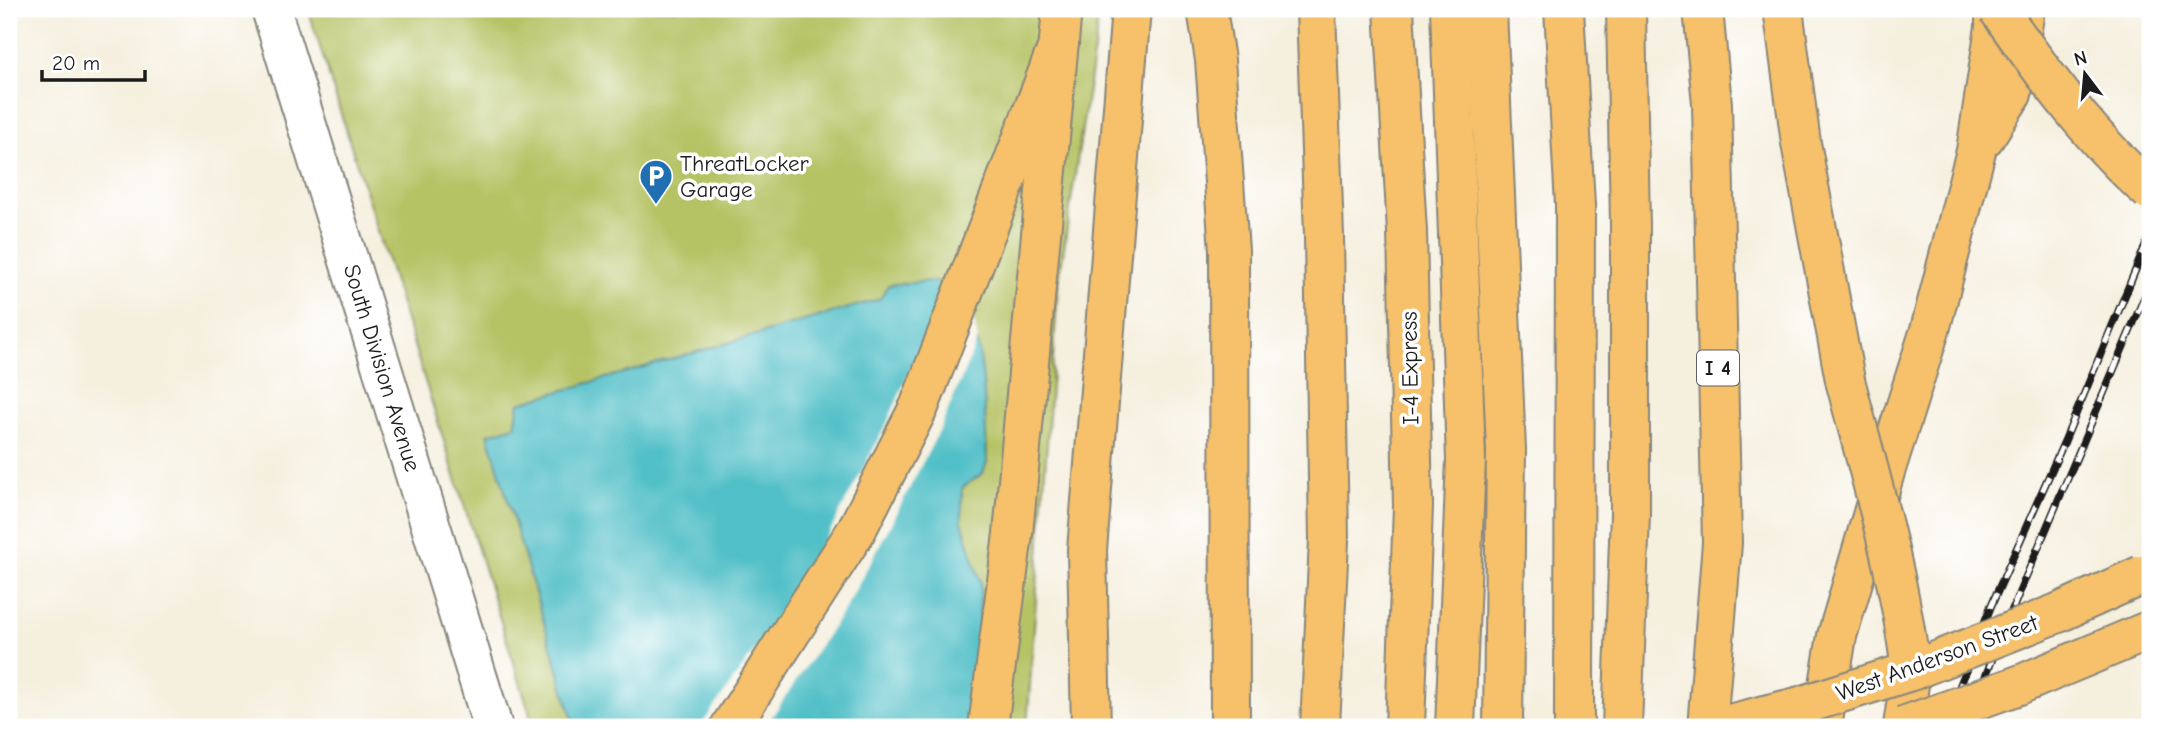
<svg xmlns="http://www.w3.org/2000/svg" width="2159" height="736" font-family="'Comic Neue',sans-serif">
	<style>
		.green { fill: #b6c365; stroke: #697040; stroke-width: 2 }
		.water { fill: #51bfc7; stroke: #366e72; stroke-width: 2 }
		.pier { fill: #f5efde }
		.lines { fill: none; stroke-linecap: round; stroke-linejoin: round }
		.minor-casing { stroke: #88867d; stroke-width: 42 }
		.major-casing { stroke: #88867d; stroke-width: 42 }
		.highway-casing { stroke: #88867d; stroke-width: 42 }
		.minor { stroke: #fff; stroke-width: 38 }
		.major { stroke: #f6c16b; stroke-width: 38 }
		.highway { stroke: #f6c16b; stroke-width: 38 }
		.rail-casing { stroke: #1c1c1c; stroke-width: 8 }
		.rail { stroke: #fff; stroke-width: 5; stroke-dasharray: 16; stroke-linecap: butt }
		.major-bridge-casing { stroke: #88867d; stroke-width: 42; stroke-linecap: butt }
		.highway-bridge-casing { stroke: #88867d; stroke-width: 42; stroke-linecap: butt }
		.major-bridge { stroke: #f6c16b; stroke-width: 38 }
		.highway-bridge { stroke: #f6c16b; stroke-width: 38 }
		.labels { text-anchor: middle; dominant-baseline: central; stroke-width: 7; stroke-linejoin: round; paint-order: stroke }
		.shield { fill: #fff; stroke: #606060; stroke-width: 2 }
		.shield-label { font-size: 21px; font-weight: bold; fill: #1c1c1c }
		.poi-label { font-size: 23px; fill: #1c1c1c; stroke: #fff; text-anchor: start }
		.street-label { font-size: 23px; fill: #1c1c1c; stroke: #fff }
	</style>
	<rect width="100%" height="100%" fill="#fff"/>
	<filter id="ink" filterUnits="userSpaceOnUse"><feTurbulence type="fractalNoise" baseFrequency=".0143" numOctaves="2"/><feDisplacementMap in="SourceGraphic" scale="14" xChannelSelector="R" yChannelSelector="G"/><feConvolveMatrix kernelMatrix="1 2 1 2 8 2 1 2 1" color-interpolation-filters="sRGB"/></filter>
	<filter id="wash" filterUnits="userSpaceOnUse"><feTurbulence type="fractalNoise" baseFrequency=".00686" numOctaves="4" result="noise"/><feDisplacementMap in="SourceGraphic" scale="28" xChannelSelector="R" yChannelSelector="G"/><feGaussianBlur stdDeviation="1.57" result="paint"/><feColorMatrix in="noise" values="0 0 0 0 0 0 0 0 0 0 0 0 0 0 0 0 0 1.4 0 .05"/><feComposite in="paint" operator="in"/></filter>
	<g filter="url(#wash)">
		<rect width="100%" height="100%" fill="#f5efde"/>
		<polygon class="green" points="308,9 1098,9 1096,37 1058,287 1027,727 534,727"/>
		<path class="water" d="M931 281 957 288C986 338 985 405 987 462L983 473 962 488V521L981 584 975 727H575L488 434 515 426 519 403 880 299 888 285Z"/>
		<polygon class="pier" points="945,281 959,284 969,302 978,339 941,427 892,522 846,607 765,727 700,727 770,629 819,552 887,423 931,321"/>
	</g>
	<g filter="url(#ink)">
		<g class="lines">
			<defs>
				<polyline id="minor" points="271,9 493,727"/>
				<g id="major">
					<polyline points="2019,685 2150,630"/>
					<polyline points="1717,727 1797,707"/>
				</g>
				<g id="highway">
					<polyline points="1207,9 1215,60 1229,250 1230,727"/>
					<polyline points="1316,9 1324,236 1329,540 1320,727"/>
					<polyline points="1394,9 1407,231 1413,506 1405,727"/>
					<polyline points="1450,9 1466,460 1455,727"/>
					<polyline points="1487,9 1506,450 1503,727"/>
					<polyline points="1564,9 1575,205 1574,727"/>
					<polyline points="1703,9 1712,104 1722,543 1707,727"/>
					<polyline points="1783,9 1801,143 1845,380"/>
					<polyline points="1985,137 2012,94 2025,9"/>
					<polyline points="1903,726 1911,671"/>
					<polyline points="730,727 856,531 919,407 1059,43"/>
					<polyline points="988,727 1013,534 1062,9"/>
					<polyline points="1091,727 1087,550 1131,9"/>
					<polyline points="1622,727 1630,514 1630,226 1626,9"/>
					<polyline points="1822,727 1837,636 1885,472 1930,330 1976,151 1995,27 1995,9"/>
				</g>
			</defs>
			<use href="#minor" class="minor-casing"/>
			<use href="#major" class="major-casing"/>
			<use href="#highway" class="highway-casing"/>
			<use href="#minor" class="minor"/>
			<use href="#major" class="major"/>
			<use href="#highway" class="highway"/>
			<defs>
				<g id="rail">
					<polyline points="1944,727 1991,606 2065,440 2150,235"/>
					<polyline points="1965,727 2019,593 2150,284"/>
				</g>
			</defs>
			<use href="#rail" class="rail-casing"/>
			<use href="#rail" class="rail"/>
			<defs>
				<g id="major-bridge">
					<polyline points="1797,707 1911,671 2058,613 2142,575"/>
					<polyline points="1903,726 2019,685"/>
				</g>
				<g id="highway-bridge">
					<path d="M1998 9C2041 71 2093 141 2150 191"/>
					<path d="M1845 380C1870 476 1899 572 1911 671"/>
				</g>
			</defs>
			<use href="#major-bridge" class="major-bridge-casing"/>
			<use href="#highway-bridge" class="highway-bridge-casing"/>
			<use href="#major-bridge" class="major-bridge"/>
			<use href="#highway-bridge" class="highway-bridge"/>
		</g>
	</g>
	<defs>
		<symbol id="parking-pin" viewBox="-11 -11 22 30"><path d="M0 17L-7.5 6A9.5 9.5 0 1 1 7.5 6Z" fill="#1f6fb2" stroke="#fff"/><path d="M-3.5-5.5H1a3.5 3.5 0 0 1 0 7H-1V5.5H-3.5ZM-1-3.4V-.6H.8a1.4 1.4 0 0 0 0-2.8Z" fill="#fff"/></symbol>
	</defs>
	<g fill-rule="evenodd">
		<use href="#parking-pin" x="637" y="157" width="38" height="52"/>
	</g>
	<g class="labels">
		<rect class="shield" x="1697" y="350.5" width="42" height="35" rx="5"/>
		<g class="shield-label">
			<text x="1718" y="368">I 4</text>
		</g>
		<g class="poi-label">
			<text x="680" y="163">ThreatLocker<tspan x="680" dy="26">Garage</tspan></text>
		</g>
		<g class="street-label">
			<text transform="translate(382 368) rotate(73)">South Division Avenue</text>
			<text transform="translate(1410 368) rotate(-91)">I-4 Express</text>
			<text transform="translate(1937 658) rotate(-20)">West Anderson Street</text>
		</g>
	</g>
	<rect width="2159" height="736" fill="none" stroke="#fff" stroke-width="35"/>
	<g transform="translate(2085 74) rotate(344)" stroke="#ffffff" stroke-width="5" paint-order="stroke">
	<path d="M0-5L12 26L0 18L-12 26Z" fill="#1c1c1c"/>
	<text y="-10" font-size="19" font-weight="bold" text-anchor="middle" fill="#1c1c1c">N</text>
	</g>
	<path d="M42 70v10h103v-10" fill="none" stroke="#1c1c1c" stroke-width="3.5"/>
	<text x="52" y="70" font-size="21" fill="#1c1c1c" stroke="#ffffff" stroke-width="5" paint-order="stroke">20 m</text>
</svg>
